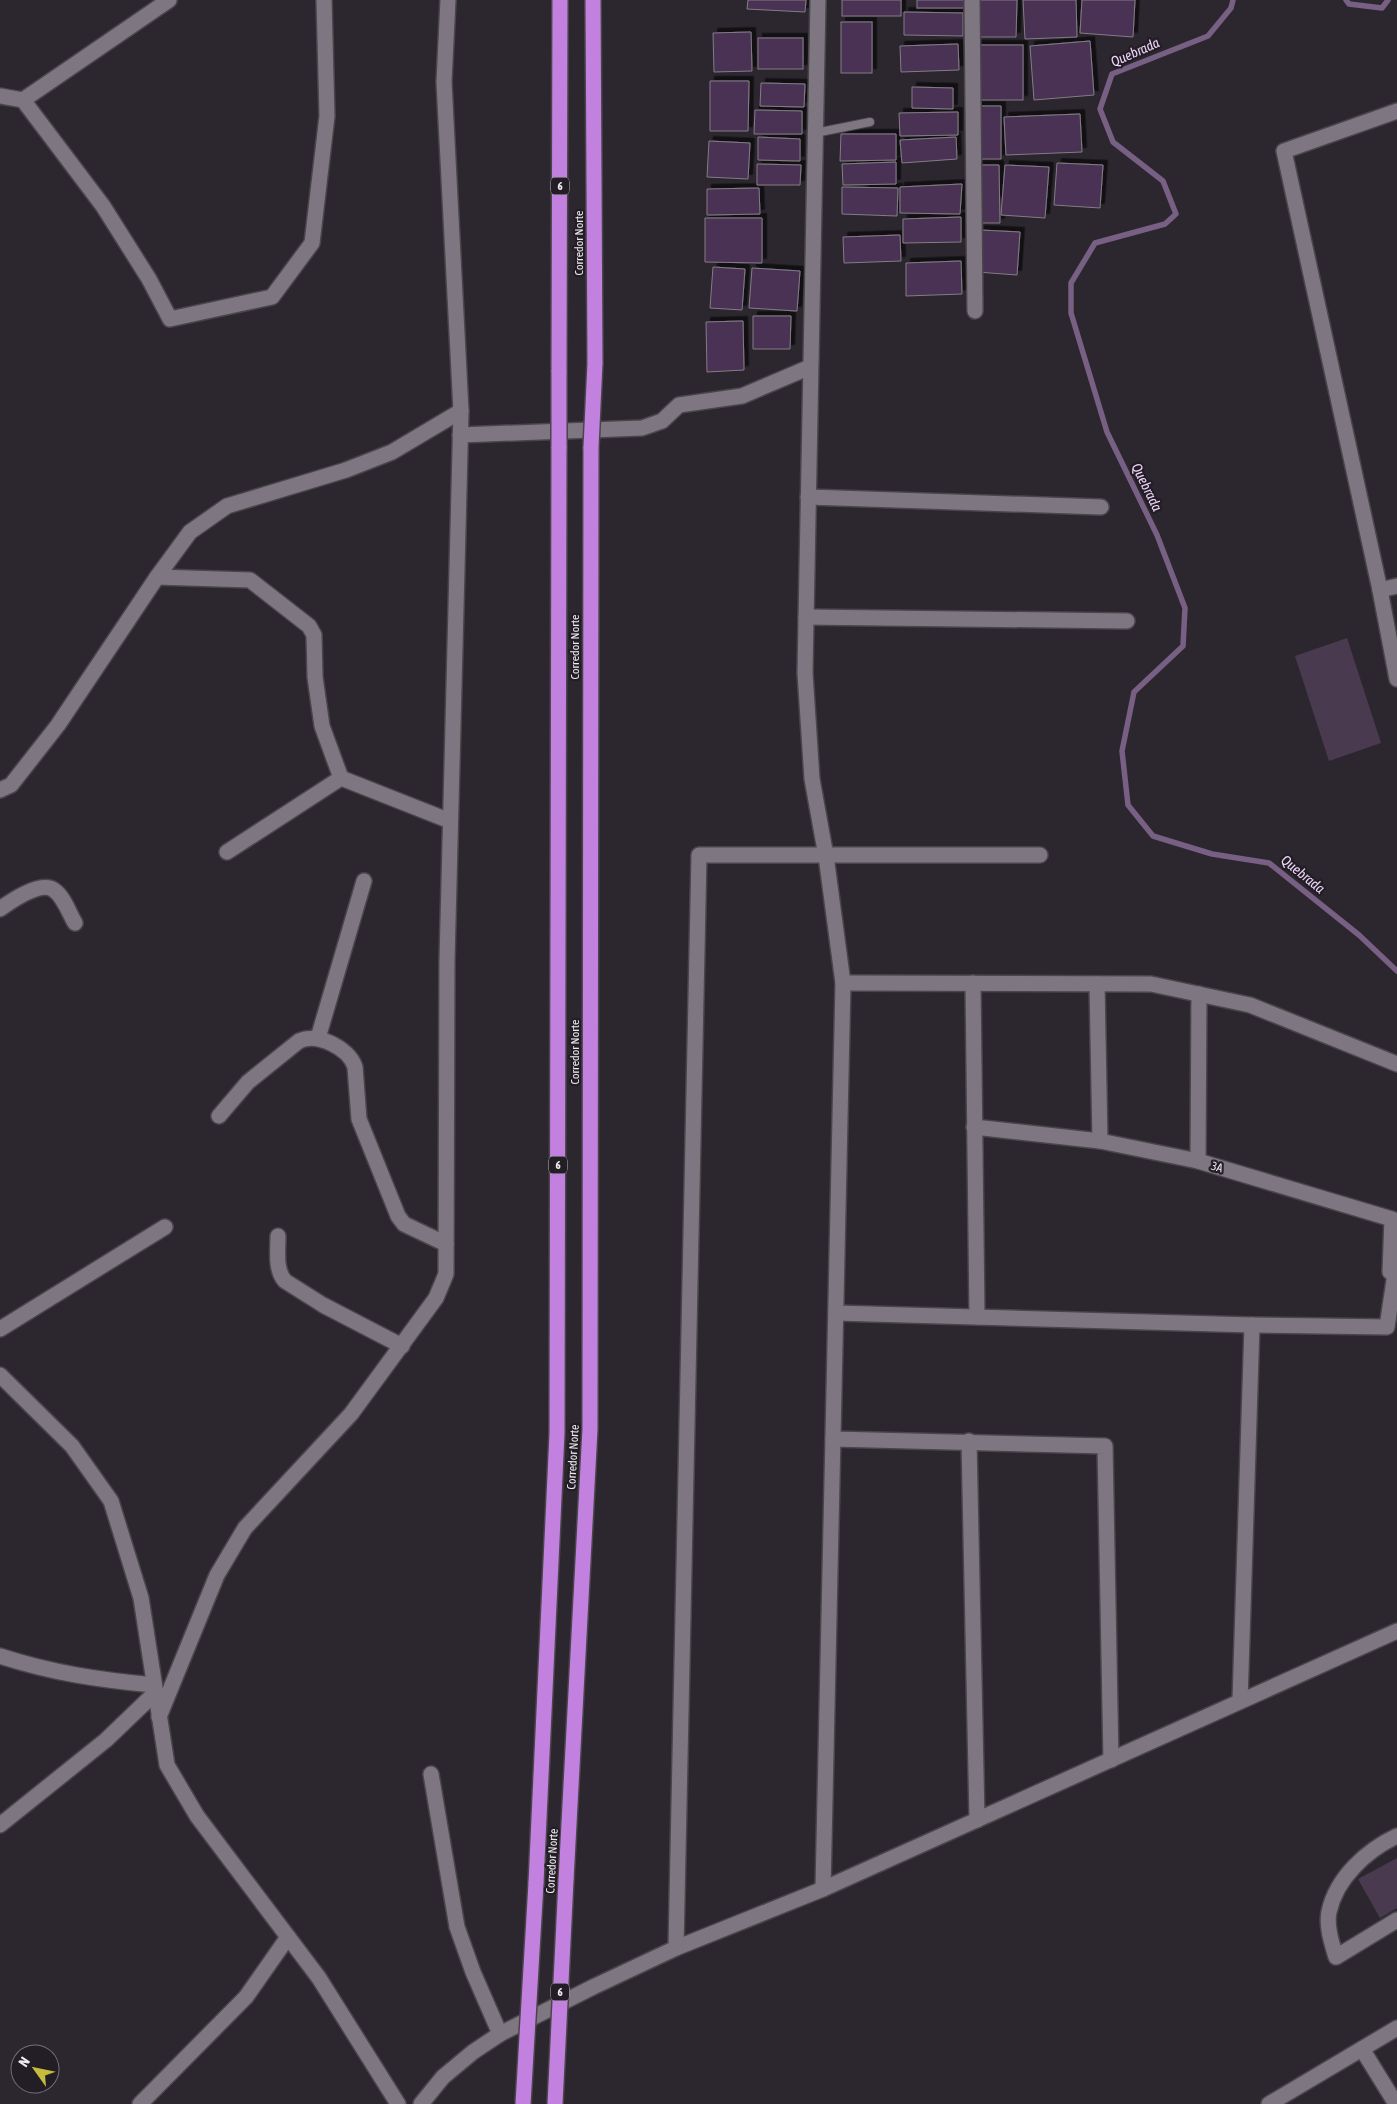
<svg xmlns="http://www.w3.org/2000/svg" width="1397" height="2104" font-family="'Asap Condensed',sans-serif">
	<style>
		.green { fill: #493a4f }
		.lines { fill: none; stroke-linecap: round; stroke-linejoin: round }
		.stream { stroke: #785f84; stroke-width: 5.5 }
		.building { fill: #483153; stroke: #837d86; filter: url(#shadow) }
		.lane-casing { stroke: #49454b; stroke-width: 10 }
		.street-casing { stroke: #49454b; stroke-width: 18 }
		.highway-casing { stroke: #49454b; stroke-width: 18 }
		.lane { stroke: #7e7781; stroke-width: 8 }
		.street { stroke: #7e7781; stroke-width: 15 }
		.highway { stroke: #c280df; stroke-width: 15 }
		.highway-bridge-casing { stroke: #49454b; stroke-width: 18; stroke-linecap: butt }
		.highway-bridge { stroke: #c280df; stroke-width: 15 }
		.labels { text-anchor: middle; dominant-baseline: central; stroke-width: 4.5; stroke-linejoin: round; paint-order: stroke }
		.shield { fill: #231d25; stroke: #b1adb3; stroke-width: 1 }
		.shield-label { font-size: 11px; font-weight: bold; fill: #eeebf0 }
		.street-label { font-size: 12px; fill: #eeebf0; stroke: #231d25 }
		.water-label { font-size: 14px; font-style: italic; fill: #eed5fa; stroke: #231d25 }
	</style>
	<defs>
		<filter id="shadow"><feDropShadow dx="4.5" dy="-4.5" stdDeviation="0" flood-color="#0009"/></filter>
	</defs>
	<rect width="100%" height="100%" fill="#2c272f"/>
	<g class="green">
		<polygon points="1347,638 1381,743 1329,761 1295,656"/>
		<polygon points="1397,1858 1397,1908 1380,1918 1358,1879"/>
	</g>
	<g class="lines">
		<g class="stream">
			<polyline points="1233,0 1231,8 1208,36 1112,74 1100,109 1113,142 1163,181 1176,214 1165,224 1095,243 1071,283 1071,313 1107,432 1157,535 1185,608 1183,646 1134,692 1122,751 1128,805 1153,836 1212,854 1269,863 1359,935 1397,971"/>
			<polyline points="1346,0 1349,4 1382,8 1388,0"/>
		</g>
	</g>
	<g class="building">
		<polygon points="748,0 806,0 805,12 747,9"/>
		<rect x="842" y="0" width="59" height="16"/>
		<rect x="917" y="0" width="53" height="8"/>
		<polygon points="974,0 1017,0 1016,37 973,37"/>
		<polygon points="1023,0 1076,0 1077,37 1025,39"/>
		<polygon points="1082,0 1135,0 1133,37 1080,33"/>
		<polygon points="904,12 963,13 963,36 904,35"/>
		<rect x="841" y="22" width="31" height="51"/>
		<polygon points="751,32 752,71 714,72 713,33"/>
		<rect x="758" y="38" width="45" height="31"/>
		<polygon points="1090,41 1094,95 1034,100 1030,46"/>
		<polygon points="958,44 959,70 901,72 900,46"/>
		<rect x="975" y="45" width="48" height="55"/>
		<polygon points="710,81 749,81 748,131 710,131"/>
		<polygon points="761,83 805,84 804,107 760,106"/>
		<polygon points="912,87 953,88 953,109 912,108"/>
		<polygon points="975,106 1001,106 1001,159 976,159"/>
		<polygon points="755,110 802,111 802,134 754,134"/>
		<polygon points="958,112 958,135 900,136 899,113"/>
		<polygon points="1080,114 1082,152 1006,155 1004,117"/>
		<polygon points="841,134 896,134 896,160 840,161"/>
		<polygon points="758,137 800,139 800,161 758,160"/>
		<polygon points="956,137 957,159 902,163 900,140"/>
		<polygon points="709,141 750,143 748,179 707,177"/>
		<polygon points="896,162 896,184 843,185 842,164"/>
		<polygon points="1057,163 1103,165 1100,208 1054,205"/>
		<polygon points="757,164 801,165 800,185 757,185"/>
		<polygon points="977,165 999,165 1000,223 978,223"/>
		<polygon points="1005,165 1049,167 1045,218 1001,215"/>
		<polygon points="962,184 960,214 900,213 900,187"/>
		<polygon points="842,187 898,188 897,216 842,214"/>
		<polygon points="759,188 760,214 707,215 707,189"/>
		<polygon points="961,217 961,242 903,243 903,219"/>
		<polygon points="705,218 762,218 762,263 705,262"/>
		<polygon points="980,230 1020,232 1017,275 977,272"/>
		<polygon points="900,235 901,261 844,263 843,237"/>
		<polygon points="961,261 962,294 906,296 906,263"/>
		<polygon points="713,267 745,269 742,310 710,308"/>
		<polygon points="752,268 800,271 797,311 749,308"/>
		<polygon points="753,316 791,316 790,349 753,349"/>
		<polygon points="743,321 744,370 707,372 706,322"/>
	</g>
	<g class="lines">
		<defs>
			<polyline id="lane" points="815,133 870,122"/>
			<g id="street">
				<polyline points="818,0 805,673 812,779 826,856 843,983 823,1889"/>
				<polyline points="972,0 975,311"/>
				<polyline points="0,96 23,100 103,206 149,279 170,319 272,297 312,243 327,116 324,0"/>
				<polyline points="23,100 169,0"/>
				<polyline points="1397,111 1284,151 1380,590 1397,679"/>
				<polyline points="460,435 642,428 662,421 679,405 742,396 810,367"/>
				<polyline points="808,497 1101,507"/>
				<polyline points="157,577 250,580 309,626 314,635 315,677 322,726 341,778"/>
				<polyline points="1380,590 1397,586"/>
				<polyline points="806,617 1127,621"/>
				<polyline points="0,790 11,785 58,725 157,577 190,532 227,506 346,470 392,452 461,411"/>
				<polyline points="227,852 341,778 450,821"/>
				<path d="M0 909C11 901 41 880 54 890 64 897 69 913 75 923"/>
				<polyline points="843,983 1151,984 1250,1005 1397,1064"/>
				<polyline points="973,983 977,1317"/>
				<polyline points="1097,984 1100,1141"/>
				<polyline points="318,1038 364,881"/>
				<path d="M219 1116 248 1082 299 1041C317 1032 349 1048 355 1067L359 1119 398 1216 404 1224 446 1244"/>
				<polyline points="974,1127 1100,1141 1198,1161 1392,1219 1390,1272"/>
				<polyline points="1198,1161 1199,994"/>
				<path d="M278 1236C278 1251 275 1270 285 1281L323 1305 402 1346"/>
				<polyline points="836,1313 1252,1325 1387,1327 1397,1260"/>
				<polyline points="0,1329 165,1227"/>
				<polyline points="0,1375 72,1446 111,1501 141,1598 167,1765 197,1816 319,1978 398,2104"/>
				<polyline points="833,1439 1105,1446 1111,1760"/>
				<polyline points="969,1441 977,1820"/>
				<path d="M0 1656C52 1673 100 1680 154 1685"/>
				<polyline points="1240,1701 1252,1325"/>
				<polyline points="159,1717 217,1575 245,1528 351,1414 436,1298 446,1274 447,961 461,411 444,82 448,0"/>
				<polyline points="431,1774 457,1927 473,1972 500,2034"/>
				<polyline points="0,1825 106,1740 155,1693"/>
				<path d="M1397 1836C1367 1850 1336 1878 1329 1912 1326 1926 1332 1944 1336 1957L1397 1920"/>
				<polyline points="676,1948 699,855 1040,855"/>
				<polyline points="1362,2049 1396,2104"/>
				<polyline points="140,2104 246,1997 288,1937"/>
				<polyline points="421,2104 443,2077 473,2052 500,2034 593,1987 676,1948 823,1889 1397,1631"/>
				<polyline points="1269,2104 1397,2028"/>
			</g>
			<g id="highway">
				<polyline points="593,0 595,363"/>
				<polyline points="559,372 560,0"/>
				<polyline points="566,1880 590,1429 591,447"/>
				<polyline points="536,1883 557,1433 559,447"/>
			</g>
		</defs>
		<use href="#lane" class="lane-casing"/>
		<use href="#street" class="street-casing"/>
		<use href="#highway" class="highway-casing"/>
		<use href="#lane" class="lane"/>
		<use href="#street" class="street"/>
		<use href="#highway" class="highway"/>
		<defs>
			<g id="highway-bridge">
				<polyline points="559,447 559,372"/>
				<polyline points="591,447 595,363"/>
				<polyline points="523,2104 536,1883"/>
				<polyline points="555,2104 566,1880"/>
			</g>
		</defs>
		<use href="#highway-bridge" class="highway-bridge-casing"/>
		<use href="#highway-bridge" class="highway-bridge"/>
	</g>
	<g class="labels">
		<g class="shield">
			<rect x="551" y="177.5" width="18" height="17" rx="4"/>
			<rect x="549" y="1156.5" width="18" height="17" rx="4"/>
			<rect x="551" y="1983.5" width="18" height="17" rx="4"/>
		</g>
		<g class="shield-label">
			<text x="560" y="186">6</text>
			<text x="558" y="1165">6</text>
			<text x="560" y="1992">6</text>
		</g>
		<g class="street-label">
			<text transform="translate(579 243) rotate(-90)">Corredor Norte</text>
			<text transform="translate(575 647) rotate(-90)">Corredor Norte</text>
			<text transform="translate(575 1052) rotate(-90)">Corredor Norte</text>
			<text transform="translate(1217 1167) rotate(17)">3A</text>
			<text transform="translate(573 1457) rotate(-87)">Corredor Norte</text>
			<text transform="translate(552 1861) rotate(-87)">Corredor Norte</text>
		</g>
		<g class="water-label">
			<text transform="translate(1135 52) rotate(-24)">Quebrada</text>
			<text transform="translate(1147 487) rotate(64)">Quebrada</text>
			<text transform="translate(1303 874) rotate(39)">Quebrada</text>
		</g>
	</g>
	<g transform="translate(35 2069) rotate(303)"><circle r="24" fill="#231d25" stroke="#746f76"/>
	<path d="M0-4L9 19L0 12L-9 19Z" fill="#c5bc3d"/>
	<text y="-8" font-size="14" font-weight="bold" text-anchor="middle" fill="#eeebf0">N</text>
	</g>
</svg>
